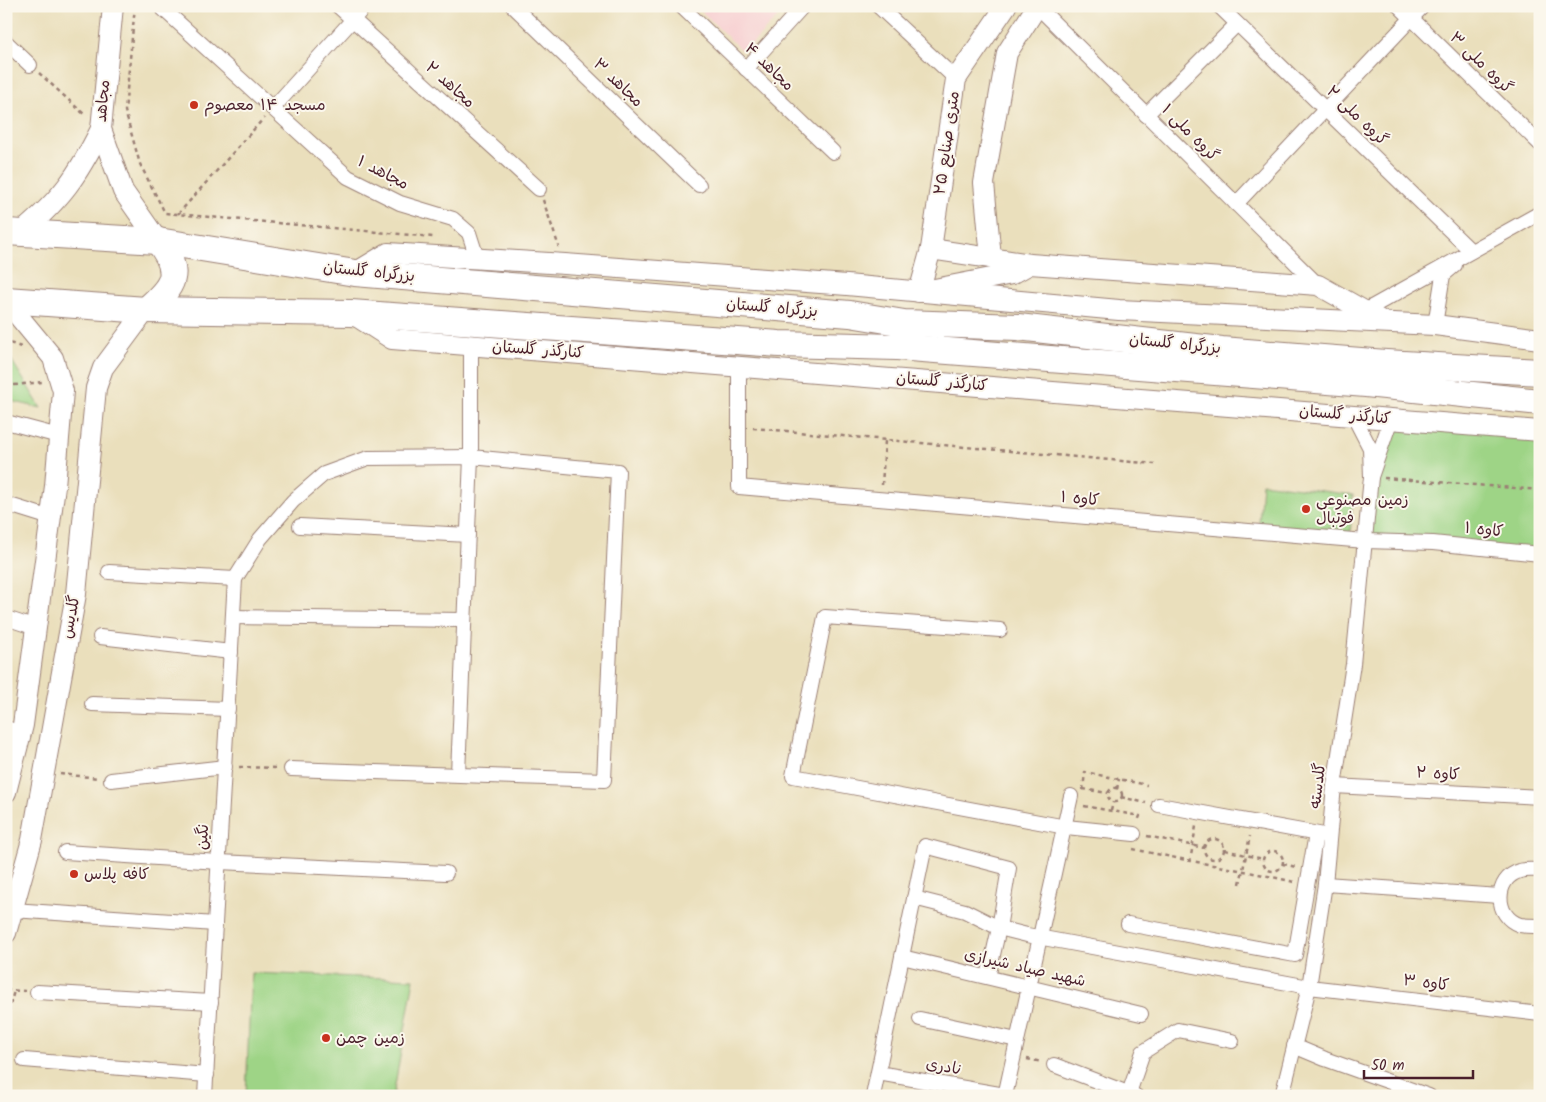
<svg xmlns="http://www.w3.org/2000/svg" width="1546" height="1102" font-family="Kalam,'Playpen Sans Arabic',sans-serif">
	<style>
		.built { fill: #f7cfd1 }
		.green { fill: #9ed486; stroke: #747a58 }
		.lines { fill: none; stroke-linecap: round; stroke-linejoin: round }
		.street-casing { stroke: #9a7f74; stroke-width: 16 }
		.secondary-casing { stroke: #9a7f74; stroke-width: 22 }
		.highway-casing { stroke: #9a7f74; stroke-width: 28 }
		.path { stroke: #9a7f74; stroke-width: 2.5; stroke-dasharray: 4 4; stroke-linecap: butt }
		.street { stroke: #fff; stroke-width: 14 }
		.secondary { stroke: #fff; stroke-width: 20 }
		.highway { stroke: #fff; stroke-width: 26 }
		.poi-dot { fill: #c8321e; stroke: #fbf7ec; stroke-width: 2 }
		.labels { text-anchor: middle; dominant-baseline: central; stroke-width: 4; stroke-linejoin: round; paint-order: stroke }
		.street-label { font-size: 16px; fill: #4a1f2b; stroke: #fbf7ec }
		.poi-label { font-size: 16px; fill: #4a1f2b; stroke: #fbf7ec; text-anchor: start }
	</style>
	<rect width="100%" height="100%" fill="#fbf7ec"/>
	<filter id="ink" filterUnits="userSpaceOnUse"><feTurbulence type="fractalNoise" baseFrequency=".02" numOctaves="2"/><feDisplacementMap in="SourceGraphic" scale="10" xChannelSelector="R" yChannelSelector="G"/><feConvolveMatrix kernelMatrix="1 2 1 2 8 2 1 2 1" color-interpolation-filters="sRGB"/></filter>
	<filter id="wash" filterUnits="userSpaceOnUse"><feTurbulence type="fractalNoise" baseFrequency=".0096" numOctaves="4" result="noise"/><feDisplacementMap in="SourceGraphic" scale="20" xChannelSelector="R" yChannelSelector="G"/><feGaussianBlur stdDeviation="1.12" result="paint"/><feColorMatrix in="noise" values="0 0 0 0 0 0 0 0 0 0 0 0 0 0 0 0 0 1.4 0 .05"/><feComposite in="paint" operator="in"/></filter>
	<g filter="url(#wash)">
		<rect width="100%" height="100%" fill="#eadfbc"/>
		<polygon class="built" points="696,6 788,6 747,49 742,51"/>
		<g class="green">
			<polygon points="6,351 41,408 6,400"/>
			<polygon points="1391,419 1540,430 1540,553 1365,541 1379,448"/>
			<polygon points="1262,483 1353,495 1350,536 1259,524"/>
			<polygon points="251,973 414,979 393,1096 246,1096"/>
		</g>
	</g>
	<g filter="url(#ink)">
		<g class="lines">
			<defs>
				<g id="street">
					<polyline points="160,6 348,177 400,203 453,219 469,233 477,258"/>
					<polyline points="338,6 539,189"/>
					<polyline points="513,6 699,185"/>
					<polyline points="681,6 833,152"/>
					<polyline points="878,6 956,79"/>
					<polyline points="1037,6 1318,285"/>
					<polyline points="1219,6 1471,251"/>
					<polyline points="1399,6 1540,144"/>
					<polyline points="6,42 30,65"/>
					<polyline points="746,69 803,6"/>
					<polyline points="273,108 365,6"/>
					<polyline points="1146,115 1237,24"/>
					<polyline points="1236,204 1423,6"/>
					<polyline points="1359,314 1540,213"/>
					<polyline points="1435,325 1443,275 1455,265"/>
					<polyline points="739,365 739,487 1365,541 1433,543 1540,554"/>
					<polyline points="1353,415 1370,448 1371,477 1391,419"/>
					<polyline points="6,422 59,436"/>
					<polyline points="6,504 51,518"/>
					<polyline points="300,526 468,535"/>
					<polyline points="109,572 235,579"/>
					<polyline points="233,617 463,620"/>
					<polyline points="6,618 36,628"/>
					<polyline points="1000,630 825,617 793,776 1066,827 1134,834"/>
					<polyline points="100,637 231,652"/>
					<polyline points="92,704 228,709"/>
					<polyline points="6,728 21,733"/>
					<polyline points="458,774 471,457 471,345"/>
					<polyline points="111,780 225,767"/>
					<polyline points="1334,786 1540,797"/>
					<polyline points="1159,805 1324,835"/>
					<polyline points="65,852 219,862 446,873"/>
					<path d="M1540 870C1533 870 1526 869 1520 871 1494 878 1494 917 1520 925 1526 926 1534 926 1540 926"/>
					<polyline points="1325,884 1500,896"/>
					<polyline points="914,898 965,911 999,928 1027,935 1309,987 1540,1014"/>
					<polyline points="13,910 215,924"/>
					<polyline points="1128,924 1295,955 1316,834"/>
					<polyline points="902,957 1141,1014"/>
					<polyline points="37,992 211,1002"/>
					<polyline points="920,1019 1017,1040"/>
					<polyline points="1294,1046 1325,1059 1429,1096"/>
					<polyline points="24,1060 207,1075"/>
					<polyline points="1054,1065 1136,1096"/>
					<polyline points="878,1073 1005,1095"/>
					<polyline points="205,1096 235,579 260,539 293,501 324,474 368,458 471,457 618,471 604,780 291,769"/>
					<polyline points="873,1096 925,846 1009,868 999,928 988,977"/>
					<polyline points="1005,1096 1071,796"/>
					<polyline points="1128,1096 1143,1052 1178,1030 1232,1041"/>
					<polyline points="1282,1096 1309,987 1325,884 1334,786 1353,664 1371,477"/>
				</g>
				<g id="secondary">
					<polyline points="113,6 101,129 123,191 158,241"/>
					<polyline points="1006,6 956,79 931,249 919,292 1012,274 1030,264"/>
					<path d="M21 233C62 198 77 177 101 129"/>
					<polyline points="931,249 1030,264 1318,285 1382,321"/>
					<polyline points="991,258 984,183 1007,53 1037,6"/>
					<polyline points="355,273 388,253 565,264 847,285 1119,310 1435,325 1540,339"/>
					<polyline points="6,301 53,358 63,391 55,486 23,725 6,792"/>
					<polyline points="353,314 392,339 1540,431"/>
					<polyline points="6,933 32,840 76,594 96,388 103,368 146,310"/>
				</g>
				<g id="highway">
					<polyline points="6,232 158,241 355,273 850,314 904,323 1018,327 1222,350 1386,363 1540,372"/>
					<polyline points="6,300 146,310 351,313 779,344 897,347 1366,384 1540,402"/>
					<path d="M146 310C174 286 183 273 158 241"/>
				</g>
			</defs>
			<use href="#street" class="street-casing"/>
			<use href="#secondary" class="secondary-casing"/>
			<use href="#highway" class="highway-casing"/>
			<g class="path">
				<polyline points="135,6 125,111 140,164 165,213 433,237"/>
				<polyline points="39,73 85,115"/>
				<polyline points="543,200 559,247"/>
				<polyline points="178,214 264,118"/>
				<polyline points="6,336 10,343 21,347"/>
				<polyline points="6,386 42,382"/>
				<polyline points="753,428 1155,464"/>
				<polyline points="1384,478 1540,490"/>
				<polyline points="882,485 885,441"/>
				<polyline points="239,767 278,768"/>
				<polyline points="60,774 99,778"/>
				<circle cx="1115" cy="795" r="7"/>
				<polyline points="1083,789 1108,793"/>
				<polyline points="1117,789 1119,779"/>
				<polyline points="1083,790 1085,772 1147,785"/>
				<polyline points="1121,797 1146,803"/>
				<polyline points="1084,806 1140,816 1138,821"/>
				<polyline points="1111,811 1113,802"/>
				<polyline points="1147,836 1204,848"/>
				<circle cx="1214" cy="849" r="10"/>
				<path d="M1133 849C1187 861 1241 869 1294 882"/>
				<polyline points="1225,850 1263,859"/>
				<circle cx="1273" cy="861" r="10"/>
				<polyline points="1190,862 1196,826"/>
				<polyline points="1283,864 1296,867"/>
				<polyline points="1240,884 1250,836"/>
				<polyline points="6,990 25,991"/>
				<polyline points="6,1020 14,991"/>
				<polyline points="1027,1059 1042,1062"/>
			</g>
			<use href="#street" class="street"/>
			<use href="#secondary" class="secondary"/>
			<use href="#highway" class="highway"/>
		</g>
	</g>
	<g class="poi-dot">
		<circle cx="194" cy="105" r="5"/>
		<circle cx="1306" cy="509" r="5"/>
		<circle cx="74" cy="874" r="5"/>
		<circle cx="326" cy="1038" r="5"/>
	</g>
	<g class="labels">
		<g class="street-label">
			<text transform="translate(1481 63) rotate(44)">گروه ملی ۳</text>
			<text transform="translate(769 67) rotate(44)">مجاهد ۴</text>
			<text transform="translate(618 83) rotate(44)">مجاهد ۳</text>
			<text transform="translate(450 85) rotate(42)">مجاهد ۲</text>
			<text transform="translate(103 101) rotate(-85)">مجاهد</text>
			<text transform="translate(1357 116) rotate(44)">گروه ملی ۲</text>
			<text transform="translate(1190 133) rotate(45)">گروه ملی ۱</text>
			<text transform="translate(947 143) rotate(-82)">۲۵ متری صنایع</text>
			<text transform="translate(383 173) rotate(27)">۱ مجاهد</text>
			<text transform="translate(369 272) rotate(6)">بزرگراه گلستان</text>
			<text transform="translate(772 308) rotate(5)">بزرگراه گلستان</text>
			<text transform="translate(1175 344) rotate(6)">بزرگراه گلستان</text>
			<text transform="translate(538 350) rotate(4)">کنارگذر گلستان</text>
			<text transform="translate(942 382) rotate(5)">کنارگذر گلستان</text>
			<text transform="translate(1345 415) rotate(5)">کنارگذر گلستان</text>
			<text transform="translate(1080 499) rotate(5)">کاوه ۱</text>
			<text transform="translate(1484 530) rotate(6)">کاوه ۱</text>
			<text transform="translate(71 617) rotate(-79)">گلدیس</text>
			<text transform="translate(1438 774) rotate(3)">کاوه ۲</text>
			<text transform="translate(1318 786) rotate(-83)">گلدسته</text>
			<text transform="translate(203 837) rotate(-87)">نگین</text>
			<text transform="translate(1025 968) rotate(13)">شهید صیاد شیرازی</text>
			<text transform="translate(1426 983) rotate(7)">کاوه ۳</text>
			<text transform="translate(944 1067) rotate(10)">نادری</text>
		</g>
		<g class="poi-label">
			<text x="204" y="105">مسجد ۱۴ معصوم</text>
			<text x="1316" y="500">زمین مصنوعی<tspan x="1316" dy="18">فوتبال</tspan></text>
			<text x="84" y="874">کافه پلاس</text>
			<text x="336" y="1038">زمین چمن</text>
		</g>
	</g>
	<rect width="1546" height="1102" fill="none" stroke="#fbf7ec" stroke-width="25"/>
	<path d="M1364 1070v8h109v-8" fill="none" stroke="#4a1f2b" stroke-width="2.5"/>
	<text x="1371" y="1070" font-size="15" fill="#4a1f2b" stroke="#fbf7ec" stroke-width="4" paint-order="stroke">50 m</text>
</svg>
